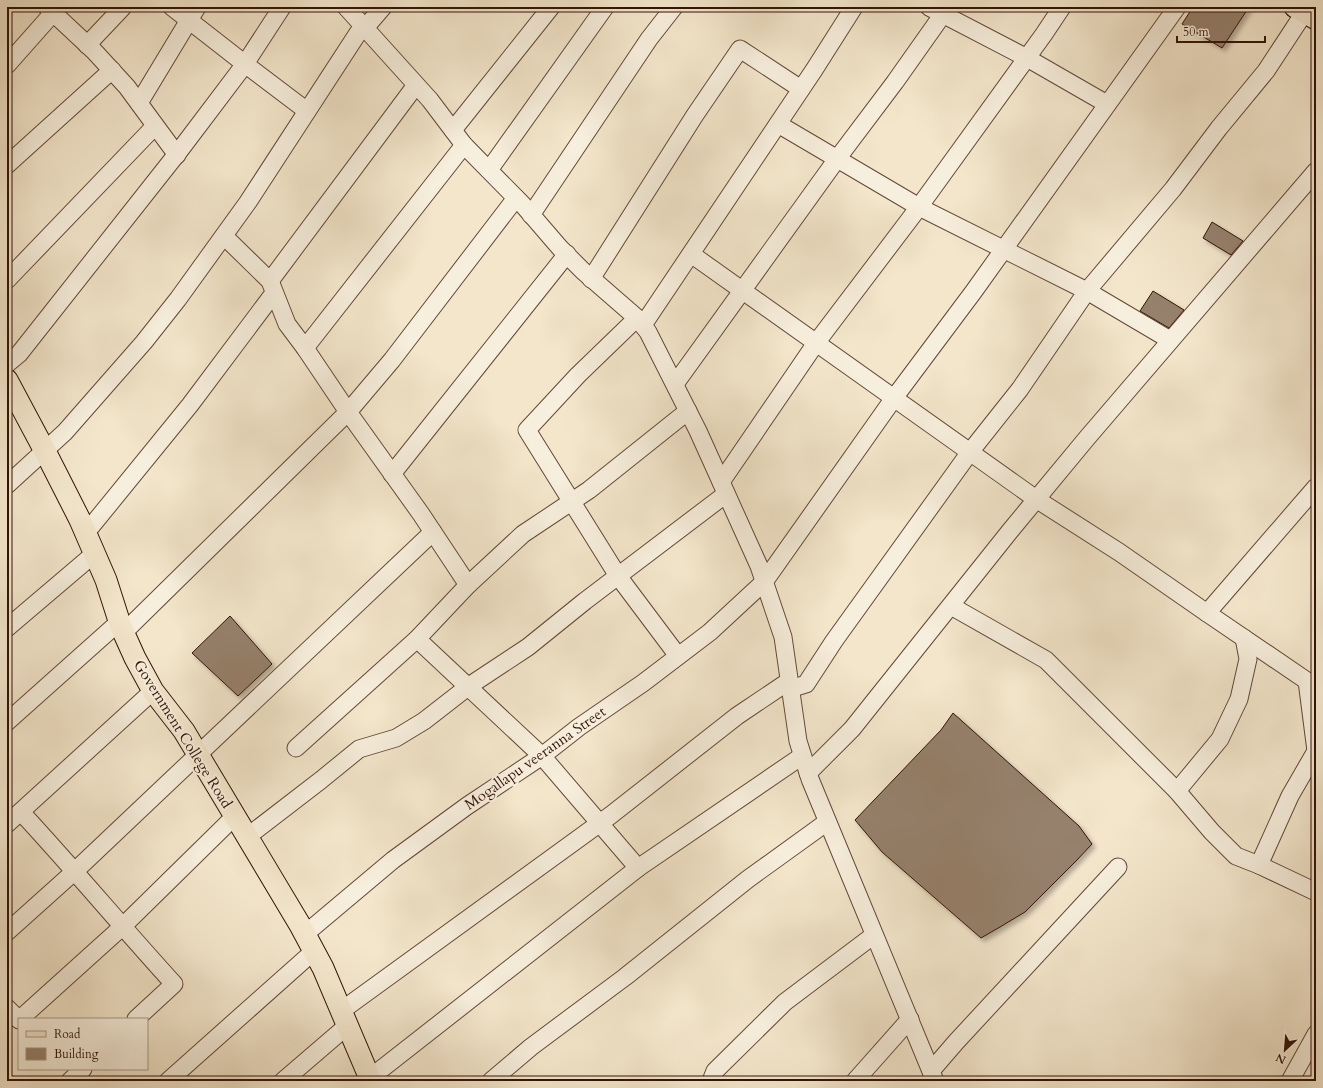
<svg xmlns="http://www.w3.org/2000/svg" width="1323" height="1088" font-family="Cardo,serif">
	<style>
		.building { fill: #96816d; stroke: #311307; filter: url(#shadow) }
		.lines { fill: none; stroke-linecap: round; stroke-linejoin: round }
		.minor-casing { stroke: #624838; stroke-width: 19 }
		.major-casing { stroke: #311307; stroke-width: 23 }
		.minor { stroke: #f7efdd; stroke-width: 17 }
		.major { stroke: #f3e6cb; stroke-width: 21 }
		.labels { text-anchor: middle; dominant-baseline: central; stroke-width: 4; stroke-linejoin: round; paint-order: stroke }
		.street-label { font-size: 15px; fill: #311307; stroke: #f7efdd }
	</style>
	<defs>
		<filter id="shadow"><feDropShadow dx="3.5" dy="3.5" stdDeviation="2" flood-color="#0004"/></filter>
	</defs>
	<rect width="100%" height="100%" fill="#f3e6cb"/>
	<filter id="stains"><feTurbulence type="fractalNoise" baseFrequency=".005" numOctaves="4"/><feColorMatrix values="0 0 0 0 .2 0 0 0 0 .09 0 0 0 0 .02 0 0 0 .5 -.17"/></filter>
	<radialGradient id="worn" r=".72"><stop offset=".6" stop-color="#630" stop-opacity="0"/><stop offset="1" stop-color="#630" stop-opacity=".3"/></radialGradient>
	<g class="building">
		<polygon points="1193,7 1249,7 1222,48 1182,24"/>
		<polygon points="1212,222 1243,241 1231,255 1203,238"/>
		<polygon points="1153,291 1184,310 1169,328 1140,311"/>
		<polygon points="230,616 272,664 238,696 192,653"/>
		<polygon points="953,713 1079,826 1092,844 1076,861 1025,912 1000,927 981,938 882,852 855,820 941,730"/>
	</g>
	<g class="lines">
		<defs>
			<g id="minor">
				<polyline points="47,7 94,51 127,87 177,155"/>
				<polyline points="172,7 245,64 307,111"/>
				<polyline points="346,7 430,100 464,145 523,205 560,248 583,271 637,318 648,332 698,431 759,566 783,637 798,741 810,779 935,1081"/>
				<polyline points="929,7 1027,58 1107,104"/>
				<polyline points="87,45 123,7"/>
				<polyline points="7,65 53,13"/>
				<polyline points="139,103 197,7"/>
				<polyline points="778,124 919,207 1087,291 1170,340"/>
				<polyline points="453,130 551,7"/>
				<polyline points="7,165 112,70"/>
				<polyline points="489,170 605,7"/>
				<polyline points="531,215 649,39 674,7"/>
				<polyline points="224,236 270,281 287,324 305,348 348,412 421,514 468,585"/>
				<polyline points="691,254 1036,499 1119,552 1207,613 1316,487"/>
				<polyline points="591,279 695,115 740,49 801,89"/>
				<polyline points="7,280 155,126"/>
				<polyline points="270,281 416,85"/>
				<polyline points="637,318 578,375 527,430 618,576 678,656"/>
				<polyline points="643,325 814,70 854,7"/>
				<polyline points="305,348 464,145"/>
				<polyline points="7,364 19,354 180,150 245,64 282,7"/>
				<polyline points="675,384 837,159 895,82 948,7"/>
				<polyline points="392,474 567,254"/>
				<polyline points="721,482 816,343 919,207 1044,34 1062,7"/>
				<polyline points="7,485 65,432 144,342 178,299 248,202 358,33 365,28 383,7"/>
				<polyline points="85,534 190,405 274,293"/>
				<polyline points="951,606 1046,660 1177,791 1212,832 1236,856 1259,865"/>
				<polyline points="1207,613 1307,681 1316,751"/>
				<polyline points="7,628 94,554"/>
				<polyline points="123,633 348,412 392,360 516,198"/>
				<polyline points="417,639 542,756 638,868"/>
				<polyline points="790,689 806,684 834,641 970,452 1020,389 1087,291 1173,189 1219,128 1266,71 1308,7"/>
				<polyline points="7,722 119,622"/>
				<polyline points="296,748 417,639 468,585 523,534 589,490 688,411"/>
				<polyline points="1316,751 1290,796 1259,865 1316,892"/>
				<polyline points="808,773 852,729 1010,531 1087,438 1316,171"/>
				<polyline points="1177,791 1220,739 1239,699 1248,659 1244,638"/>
				<path d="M21 812C73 868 122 927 174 984L136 1019"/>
				<polyline points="7,824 153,691"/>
				<polyline points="247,837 321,780 359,749 396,738 424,721 469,686 528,647 585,601 726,494"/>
				<polyline points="7,932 75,871 433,532"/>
				<polyline points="305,934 393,860 467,806 542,756 579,727 643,683 710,632 764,582 894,398 974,291 1177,7"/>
				<polyline points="7,1008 19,1020"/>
				<polyline points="341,1011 611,815 737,716 789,681"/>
				<polyline points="20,1019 122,927 234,817"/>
				<polyline points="931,1071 956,1042 1118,867"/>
				<polyline points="370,1078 638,868 802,756"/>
				<polyline points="70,1081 83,1069"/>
				<polyline points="168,1081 314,951"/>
				<polyline points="283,1081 347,1026"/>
				<polyline points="491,1081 531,1047 625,977 748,879 827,822"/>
				<polyline points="711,1081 715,1071 785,1002 874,935"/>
				<polyline points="855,1081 910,1019"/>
				<polyline points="1290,1081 1316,1034"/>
			</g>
			<g id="major">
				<polyline points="1295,7 1316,19"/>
				<polyline points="7,380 47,455 80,520 106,580 121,627 135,658 153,691 184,731 300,925 323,968 371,1081"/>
			</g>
		</defs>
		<use href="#minor" class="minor-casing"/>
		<use href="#major" class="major-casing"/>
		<use href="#minor" class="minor"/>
		<use href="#major" class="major"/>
	</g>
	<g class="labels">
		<g class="street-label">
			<text transform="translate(183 734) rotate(58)">Government College Road</text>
			<text transform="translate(535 758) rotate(-35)">Mogallapu veeranna Street</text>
		</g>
	</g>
	<rect width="1323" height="1088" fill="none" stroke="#f3e6cb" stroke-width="24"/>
	<rect x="8" y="8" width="1307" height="1072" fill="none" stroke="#311307" stroke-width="2"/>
	<rect x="12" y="12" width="1299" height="1064" fill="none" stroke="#311307"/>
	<rect x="18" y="1018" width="130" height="52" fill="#f7efdd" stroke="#a89787"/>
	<rect x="26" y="1031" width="20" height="6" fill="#f3e6cb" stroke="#a89787"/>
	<text x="54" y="1038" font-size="12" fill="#311307">Road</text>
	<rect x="26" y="1048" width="20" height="12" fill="#96816d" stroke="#a89787"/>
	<text x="54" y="1058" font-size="12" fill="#311307">Building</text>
	<g transform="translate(1285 1050) rotate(206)" stroke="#f7efdd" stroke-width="3" paint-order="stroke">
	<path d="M0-3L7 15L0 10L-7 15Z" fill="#311307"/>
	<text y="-6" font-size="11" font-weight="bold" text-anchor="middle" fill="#311307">N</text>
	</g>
	<path d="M1177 36v6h88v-6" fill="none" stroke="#311307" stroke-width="2"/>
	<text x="1183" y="36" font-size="12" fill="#311307" stroke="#f7efdd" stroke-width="3" paint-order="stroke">50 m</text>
	<rect width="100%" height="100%" filter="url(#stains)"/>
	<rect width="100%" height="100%" fill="url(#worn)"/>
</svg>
